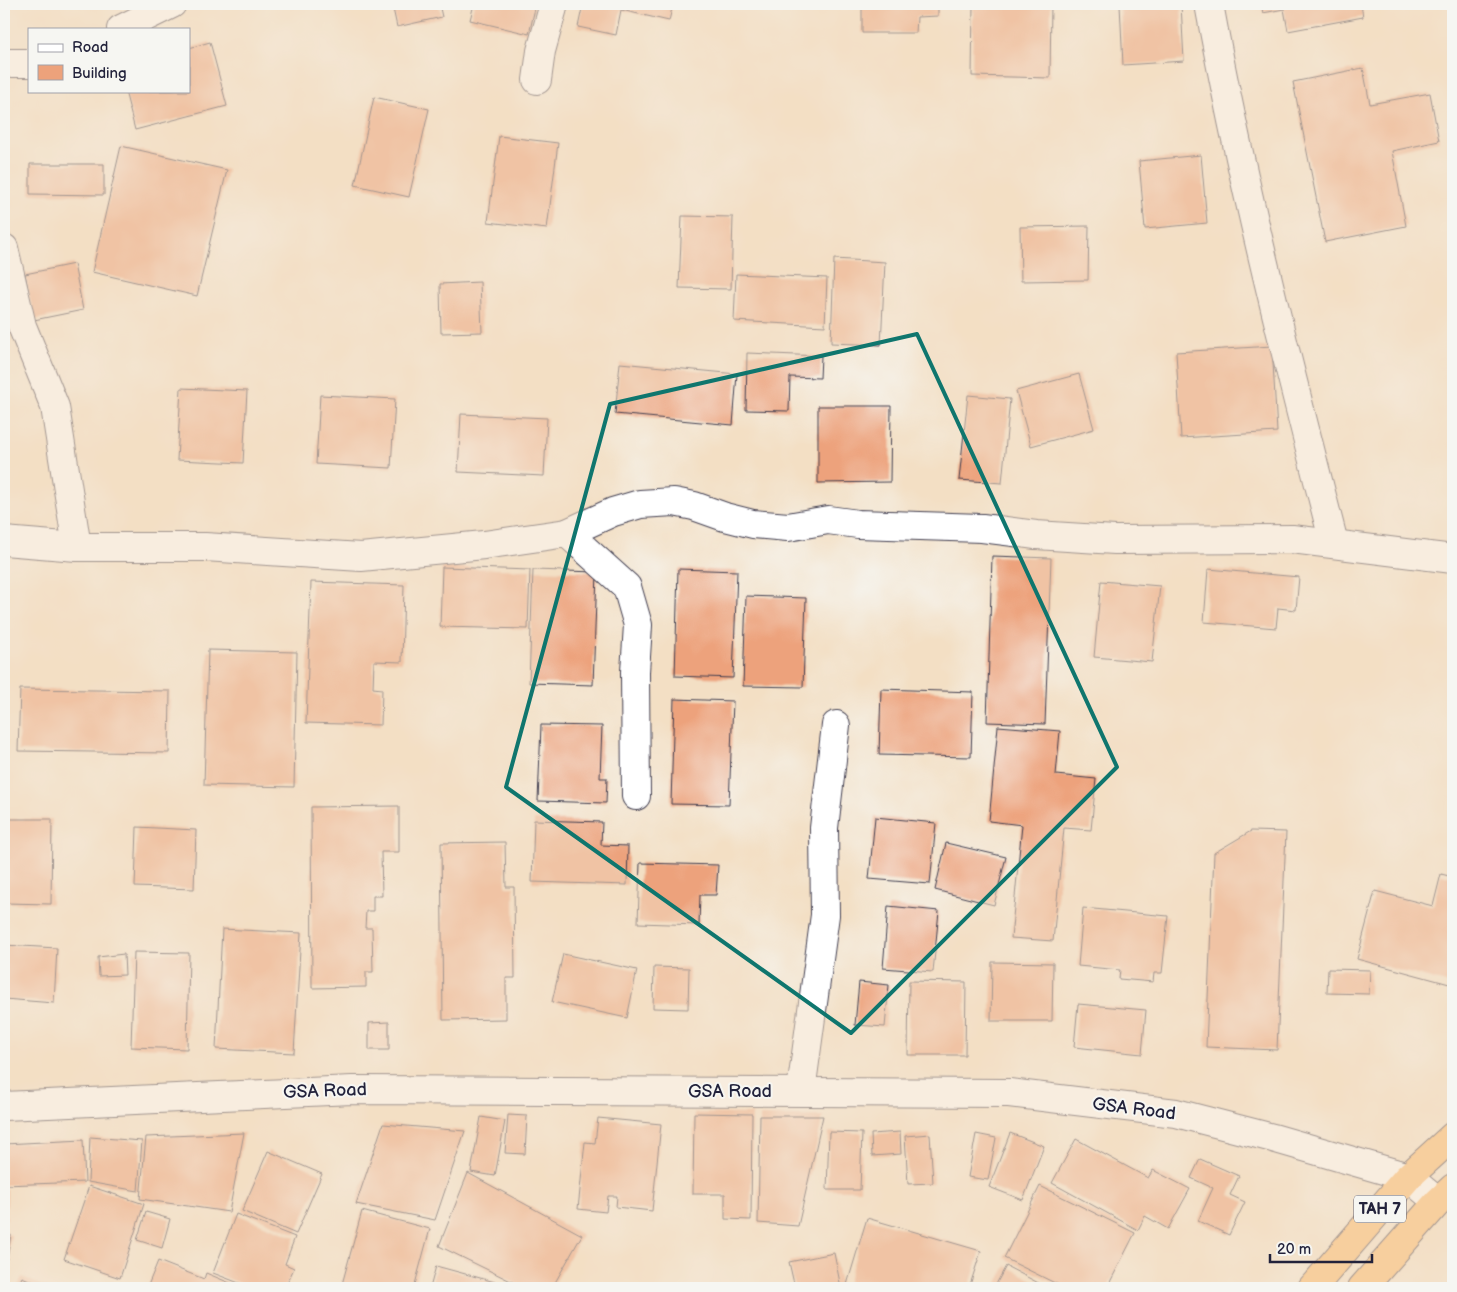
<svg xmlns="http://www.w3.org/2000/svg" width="1457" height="1292" font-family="'Balsamiq Sans',sans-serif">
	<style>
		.building { fill: #eda27b }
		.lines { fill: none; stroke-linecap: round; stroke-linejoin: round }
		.minor-casing { stroke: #413e50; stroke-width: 30 }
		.highway-casing { stroke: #413e50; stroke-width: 30 }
		.minor { stroke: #fff; stroke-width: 28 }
		.highway { stroke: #fdbc70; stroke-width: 28 }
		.marked { fill: none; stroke: #0f766e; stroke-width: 4; stroke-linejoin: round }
		.labels { text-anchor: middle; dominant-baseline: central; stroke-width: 4; stroke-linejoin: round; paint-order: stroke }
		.shield { fill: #f6f6f2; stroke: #626272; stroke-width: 1 }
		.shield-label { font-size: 16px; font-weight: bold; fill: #22223b }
		.street-label { font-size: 18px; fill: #22223b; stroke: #f6f6f2 }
	</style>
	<rect width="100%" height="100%" fill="#f6f6f2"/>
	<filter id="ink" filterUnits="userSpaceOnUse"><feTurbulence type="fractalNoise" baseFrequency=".02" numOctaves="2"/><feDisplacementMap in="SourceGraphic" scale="10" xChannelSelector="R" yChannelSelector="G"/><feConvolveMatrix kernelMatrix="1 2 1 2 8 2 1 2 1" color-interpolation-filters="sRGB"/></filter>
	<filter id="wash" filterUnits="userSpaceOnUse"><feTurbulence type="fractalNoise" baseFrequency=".0096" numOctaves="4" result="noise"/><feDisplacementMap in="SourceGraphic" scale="20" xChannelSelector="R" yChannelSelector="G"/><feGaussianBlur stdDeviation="1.12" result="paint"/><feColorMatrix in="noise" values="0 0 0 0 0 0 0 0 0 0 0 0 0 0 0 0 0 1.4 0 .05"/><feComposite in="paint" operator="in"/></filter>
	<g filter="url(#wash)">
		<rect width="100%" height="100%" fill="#f3dfc4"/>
		<g id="blocks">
			<g class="building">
				<polygon points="392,4 439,4 442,17 397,27"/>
				<polygon points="474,4 536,4 529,34 470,20"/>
				<polygon points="583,4 673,4 669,21 621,10 616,35 578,27"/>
				<polygon points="862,4 938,4 938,16 917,17 916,33 862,33"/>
				<polygon points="973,4 1051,4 1050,78 972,76"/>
				<polygon points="1135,4 1181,4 1184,61 1123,65 1120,5"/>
				<polygon points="1261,4 1361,4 1363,17 1288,31 1284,9 1263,13"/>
				<polygon points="210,42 227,106 135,130 125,91 189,91 189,48"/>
				<polygon points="1363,68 1370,104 1430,93 1439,141 1392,151 1406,226 1325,242 1293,82"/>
				<polygon points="374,97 429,109 409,197 355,185"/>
				<polygon points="499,136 558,143 547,229 488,222"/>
				<polygon points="121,146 227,170 197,296 92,272"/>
				<polygon points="1201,155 1207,223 1145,229 1139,161"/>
				<polygon points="30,164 104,164 104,195 30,194"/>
				<polygon points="682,216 733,217 731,289 679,288"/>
				<polygon points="1089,226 1088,280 1021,281 1020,227"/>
				<polygon points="834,259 885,262 881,345 831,343"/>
				<polygon points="74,264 83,310 34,320 25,274"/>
				<polygon points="736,274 827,278 825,326 734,321"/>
				<polygon points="480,282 482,332 441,333 440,284"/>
				<polygon points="1272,346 1277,432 1181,438 1176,352"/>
				<polygon points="747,353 821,356 820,378 790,377 789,411 746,410"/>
				<polygon points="620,363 737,374 733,425 615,414"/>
				<polygon points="1079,374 1094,429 1031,446 1016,391"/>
				<polygon points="181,388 247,391 243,463 177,460"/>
				<polygon points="320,395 395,399 391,468 316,464"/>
				<polygon points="968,395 1010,399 1002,483 959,480"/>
				<polygon points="818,406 891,406 890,482 818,483"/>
				<polygon points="461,414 547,418 544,476 458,472"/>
				<polygon points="992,556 1051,558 1045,724 987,722"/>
				<polygon points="442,567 530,570 528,629 440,627"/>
				<polygon points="678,569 737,571 733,678 675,676"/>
				<polygon points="1208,569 1299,577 1296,610 1278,608 1276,628 1204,622"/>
				<polygon points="533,570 597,572 593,685 529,683"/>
				<polygon points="1101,581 1160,586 1152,662 1094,657"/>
				<polygon points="311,582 404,585 402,662 374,661 373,688 382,689 381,725 306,723"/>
				<polygon points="746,596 806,598 803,687 743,686"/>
				<polygon points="208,650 297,652 294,787 204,785"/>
				<polygon points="20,689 170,691 169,753 18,751"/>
				<polygon points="881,689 973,692 971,757 879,755"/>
				<polygon points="674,699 733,701 729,805 671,804"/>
				<polygon points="541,725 602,726 600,778 607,778 606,803 538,801"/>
				<polygon points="998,726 1060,731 1056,775 1096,779 1091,830 1064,828 1053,941 1011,938 1022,825 989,821"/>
				<polygon points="399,806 399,852 381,852 382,896 373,896 373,911 366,911 365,928 372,928 373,972 366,972 366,987 312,988 311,807"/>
				<polygon points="875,817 936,823 930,884 869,879"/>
				<polygon points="4,819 52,819 51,904 4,903"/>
				<polygon points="534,820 602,822 601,845 628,846 627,885 532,882"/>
				<polygon points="137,827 196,830 194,889 135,887"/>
				<polygon points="1251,831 1286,832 1277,1050 1206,1047 1214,853"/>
				<polygon points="505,842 506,887 514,887 515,978 506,978 506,1019 443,1020 441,843"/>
				<polygon points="946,843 1006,857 994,905 935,890"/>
				<polygon points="640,863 718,865 716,895 700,895 699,925 638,923"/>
				<polygon points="1441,874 1453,877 1453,985 1357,959 1375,891 1433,906"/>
				<polygon points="888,906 939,911 933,972 883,968"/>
				<polygon points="1083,908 1168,916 1162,973 1154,973 1153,982 1119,979 1120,970 1078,966"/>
				<polygon points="222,929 301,933 294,1053 216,1049"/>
				<polygon points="4,945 57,948 54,1003 4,999"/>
				<polygon points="134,952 189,953 187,1049 131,1047"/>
				<polygon points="124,954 125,975 99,976 98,957"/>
				<polygon points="563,954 637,970 627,1018 552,1002"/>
				<polygon points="992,962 1053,963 1052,1021 991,1021"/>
				<polygon points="654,967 689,968 688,1009 653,1008"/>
				<polygon points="1328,969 1370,970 1369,994 1327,993"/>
				<polygon points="909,981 966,982 965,1055 908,1055"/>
				<polygon points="859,982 889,985 885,1027 855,1025"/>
				<polygon points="1078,1004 1146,1010 1142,1054 1074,1047"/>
				<polygon points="389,1022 389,1050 369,1050 369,1023"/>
				<polygon points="694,1113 752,1114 751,1220 725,1219 725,1194 693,1194"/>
				<polygon points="508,1115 527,1116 525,1154 505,1153"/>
				<polygon points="760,1116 823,1116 798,1226 758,1223"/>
				<polygon points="481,1117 505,1121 495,1176 471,1172"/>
				<polygon points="598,1118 661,1124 652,1211 616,1207 617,1196 608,1196 606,1212 578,1209 585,1142 595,1143"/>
				<polygon points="383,1124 465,1131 435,1220 356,1204"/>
				<polygon points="829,1132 862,1133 860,1190 827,1190"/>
				<polygon points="900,1132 901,1154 872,1156 871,1134"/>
				<polygon points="244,1133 229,1212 140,1199 146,1137"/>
				<polygon points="1010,1133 1044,1146 1023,1200 989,1187"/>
				<polygon points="930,1134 933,1183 908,1184 905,1136"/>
				<polygon points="976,1134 996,1138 988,1180 968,1177"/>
				<polygon points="90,1137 142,1141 138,1191 88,1182"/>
				<polygon points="1076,1139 1148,1178 1153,1170 1190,1189 1168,1229 1145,1216 1138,1230 1052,1183"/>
				<polygon points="83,1140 85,1182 4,1185 4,1144"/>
				<polygon points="268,1151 322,1174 296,1234 242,1211"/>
				<polygon points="1200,1159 1239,1176 1230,1195 1245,1202 1229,1235 1198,1221 1213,1188 1191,1178"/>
				<polygon points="468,1173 582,1235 552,1288 525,1288 439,1246"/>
				<polygon points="89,1186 144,1204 120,1278 64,1259"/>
				<polygon points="1040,1186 1135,1233 1107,1288 1065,1288 1004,1258"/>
				<rect x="4" y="1190" width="3" height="29"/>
				<polygon points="362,1211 430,1229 414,1288 341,1288"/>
				<polygon points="146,1212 170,1219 162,1248 137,1240"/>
				<polygon points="236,1214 295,1237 285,1264 294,1268 285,1288 252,1288 213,1273"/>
				<polygon points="867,1218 981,1251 969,1288 846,1288"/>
				<polygon points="4,1234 11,1235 7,1259 4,1259"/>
				<polygon points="834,1253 841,1288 795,1288 789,1262"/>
				<polygon points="158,1261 204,1279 206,1273 242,1288 147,1288"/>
				<polygon points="436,1266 495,1282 493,1288 430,1288"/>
				<polygon points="1006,1266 1048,1288 994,1288"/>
				<polygon points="22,1277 48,1288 17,1288"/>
			</g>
		</g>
	</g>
	<g filter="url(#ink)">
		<use href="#blocks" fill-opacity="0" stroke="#413e50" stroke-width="1"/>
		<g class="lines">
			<defs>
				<g id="minor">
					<path d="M1209 4C1242 185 1288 364 1334 543"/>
					<polyline points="121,29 172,4"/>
					<polyline points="4,63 29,63"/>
					<polyline points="537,80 541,51 554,4"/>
					<polyline points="4,248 22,326 55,407 77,547"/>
					<polyline points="567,533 627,587 638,625 635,672 636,796"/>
					<polyline points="4,541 77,547 205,547 361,557 484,545 567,533 613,512 640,504 674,502 694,506 725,517 753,524 788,527 828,520 858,524 982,528 1036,535 1115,540 1292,539 1453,559"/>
					<polyline points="801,1091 825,915 824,828 836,725"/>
					<polyline points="4,1106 352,1090 1009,1093 1176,1113 1273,1138 1408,1177 1438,1202"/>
				</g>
				<g id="highway">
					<polyline points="1312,1288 1408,1177 1453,1136"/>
					<polyline points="1362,1288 1438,1202 1453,1188"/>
				</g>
			</defs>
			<use href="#minor" class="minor-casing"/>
			<use href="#highway" class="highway-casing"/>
			<use href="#minor" class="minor"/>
			<use href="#highway" class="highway"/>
		</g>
	</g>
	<path d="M0 0H1457V1292H0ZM917 334 1117 767 851 1033 506 787 610 404Z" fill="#f3dfc4" fill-opacity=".55" fill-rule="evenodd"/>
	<path class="marked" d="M917 334 1117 767 851 1033 506 787 610 404Z"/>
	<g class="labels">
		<rect class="shield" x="1354" y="1195.5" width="52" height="27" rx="4"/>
		<g class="shield-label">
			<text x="1380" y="1209">TAH 7</text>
		</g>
		<g class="street-label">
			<text transform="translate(325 1091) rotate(-2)">GSA Road</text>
			<text x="730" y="1091">GSA Road</text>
			<text transform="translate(1134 1109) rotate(7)">GSA Road</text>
		</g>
	</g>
	<rect width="1457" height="1292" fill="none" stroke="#f6f6f2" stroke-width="20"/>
	<rect x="28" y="28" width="162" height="65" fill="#f6f6f2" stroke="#a1a1a9"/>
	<rect x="38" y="44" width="25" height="8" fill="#ffffff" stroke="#a1a1a9"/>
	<text x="72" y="52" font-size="15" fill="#22223b">Road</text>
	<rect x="38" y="65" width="25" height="15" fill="#eda27b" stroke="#a1a1a9"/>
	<text x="72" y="78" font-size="15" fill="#22223b">Building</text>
	<path d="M1270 1254v8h102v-8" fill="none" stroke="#22223b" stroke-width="2.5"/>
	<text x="1277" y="1254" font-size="15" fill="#22223b" stroke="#f6f6f2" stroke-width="4" paint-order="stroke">20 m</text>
</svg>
